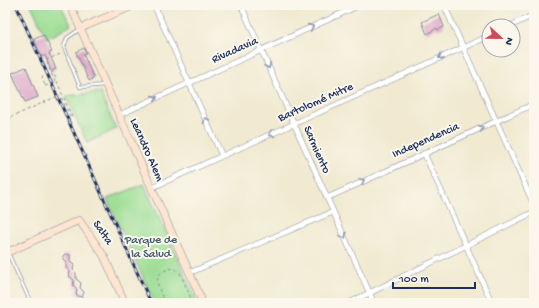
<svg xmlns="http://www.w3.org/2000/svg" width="539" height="308" font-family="'Gochi Hand',sans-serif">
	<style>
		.green { fill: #9dde95; stroke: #5c867a }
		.building { fill: #dea9c9 }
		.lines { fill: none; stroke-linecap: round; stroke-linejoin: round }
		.lane-casing { stroke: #868c98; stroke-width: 4 }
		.street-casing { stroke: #868c98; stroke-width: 6 }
		.secondary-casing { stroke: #868c98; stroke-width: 8 }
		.path { stroke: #868c98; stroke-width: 1; stroke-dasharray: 3 3; stroke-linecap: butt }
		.lane { stroke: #fff; stroke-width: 2.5 }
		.street { stroke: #fff; stroke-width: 5 }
		.secondary { stroke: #fde5d0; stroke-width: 7 }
		.rail-casing { stroke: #1b2f5e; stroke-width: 3 }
		.rail { stroke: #fbf7ec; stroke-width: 1.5; stroke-dasharray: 4.5; stroke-linecap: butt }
		.path-bridge { stroke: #868c98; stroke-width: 1; stroke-dasharray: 3 3; stroke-linecap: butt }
		.oneway { stroke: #8d97ae }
		.labels { text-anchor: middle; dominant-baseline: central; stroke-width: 4; stroke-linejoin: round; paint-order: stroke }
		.street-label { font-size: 12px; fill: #1b2f5e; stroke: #fbf7ec }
		.park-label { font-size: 12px; fill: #3c5b6c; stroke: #fbf7ec }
	</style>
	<rect width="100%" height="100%" fill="#fbf7ec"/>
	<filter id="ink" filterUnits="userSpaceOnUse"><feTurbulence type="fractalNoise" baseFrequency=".025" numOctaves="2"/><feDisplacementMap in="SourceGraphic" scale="8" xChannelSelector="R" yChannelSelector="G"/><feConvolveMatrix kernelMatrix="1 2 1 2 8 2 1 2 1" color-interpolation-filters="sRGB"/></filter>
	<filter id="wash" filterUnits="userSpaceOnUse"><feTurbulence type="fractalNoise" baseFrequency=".012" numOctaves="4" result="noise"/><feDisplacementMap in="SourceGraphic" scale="16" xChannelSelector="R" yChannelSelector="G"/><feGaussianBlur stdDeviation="0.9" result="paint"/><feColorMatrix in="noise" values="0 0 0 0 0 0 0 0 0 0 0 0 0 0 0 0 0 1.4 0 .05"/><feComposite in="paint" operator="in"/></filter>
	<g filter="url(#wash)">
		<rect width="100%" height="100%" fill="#f1ead1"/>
		<g class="green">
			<polygon points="31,5 61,5 71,25 47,39"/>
			<polygon points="100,92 116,129 87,143 66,96"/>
			<polygon points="144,184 198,303 155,303 107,199"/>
		</g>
		<g id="blocks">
			<g class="building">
				<polygon points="439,14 444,27 438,30 437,28 427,34 422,22"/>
				<polygon points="44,35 52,52 49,53 56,69 51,71 45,55 42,57 34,39"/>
				<polygon points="84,48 86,53 83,54 94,78 89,81 76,52"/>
				<polygon points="26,67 38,97 25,102 12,73"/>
				<polygon points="65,254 70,255 70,262 74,265 73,270 76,273 76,279 81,283 80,288 84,292 82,297 78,296 76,294 77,289 73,285 74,280 69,276 70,271 66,268 66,262 63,259 63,256"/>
			</g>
		</g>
	</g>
	<g filter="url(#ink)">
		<use href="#blocks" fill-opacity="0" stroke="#868c98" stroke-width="1"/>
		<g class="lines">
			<defs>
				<g id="lane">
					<polyline points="80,29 67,38 64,47 80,87 105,85"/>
					<polyline points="8,253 31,303"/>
				</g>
				<g id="street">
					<polyline points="154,5 222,156"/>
					<polyline points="241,5 374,303"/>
					<polyline points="444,5 534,205"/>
					<polyline points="510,26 534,15"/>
					<polyline points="119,115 360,5"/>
					<polyline points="424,153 492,303"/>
					<polyline points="151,188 489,36"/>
					<polyline points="327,198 534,104"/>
					<polyline points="189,273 333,212"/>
					<polyline points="349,303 534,212"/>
				</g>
				<g id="secondary">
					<polyline points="70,5 203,303"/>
					<polyline points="81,28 135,5"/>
					<polyline points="5,246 8,252 79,220 104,256 125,303"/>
				</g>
			</defs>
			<use href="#lane" class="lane-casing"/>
			<use href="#street" class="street-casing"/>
			<use href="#secondary" class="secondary-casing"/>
			<g class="path">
				<polyline points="51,73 53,72 72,117 71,118 60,95"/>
				<polyline points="43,77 42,77 45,86"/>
				<polyline points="55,82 46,60 63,53"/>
				<path d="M165 303C158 287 149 272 174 268L180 273 193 303"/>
			</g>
			<use href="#lane" class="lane"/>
			<use href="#street" class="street"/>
			<use href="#secondary" class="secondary"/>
			<defs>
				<polyline id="rail" points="16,5 151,303"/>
			</defs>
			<use href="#rail" class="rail-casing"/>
			<use href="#rail" class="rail"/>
			<g class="path-bridge">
				<polyline points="45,86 55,82"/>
				<polyline points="5,120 60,95"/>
			</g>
		</g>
		<defs><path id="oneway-chevron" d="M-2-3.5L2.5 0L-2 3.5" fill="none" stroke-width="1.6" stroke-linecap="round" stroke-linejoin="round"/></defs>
		<g class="oneway">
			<use href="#oneway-chevron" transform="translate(311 27) rotate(-24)"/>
			<use href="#oneway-chevron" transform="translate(441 57) rotate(156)"/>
			<use href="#oneway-chevron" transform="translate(268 66) rotate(66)"/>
			<use href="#oneway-chevron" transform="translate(155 98) rotate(-24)"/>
			<use href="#oneway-chevron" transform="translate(206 120) rotate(-114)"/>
			<use href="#oneway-chevron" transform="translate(481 128) rotate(-24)"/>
			<use href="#oneway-chevron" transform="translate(271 134) rotate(156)"/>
			<use href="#oneway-chevron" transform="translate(362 181) rotate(-25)"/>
			<use href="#oneway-chevron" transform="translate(344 236) rotate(65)"/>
		</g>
	</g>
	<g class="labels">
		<g class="street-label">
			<text transform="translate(235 51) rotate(-24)">Rivadavia</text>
			<text transform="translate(316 103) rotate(-24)">Bartolomé Mitre</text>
			<text transform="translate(426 141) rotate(-24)">Independencia</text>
			<text transform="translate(146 150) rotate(66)">Leandro Alem</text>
			<text transform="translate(316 150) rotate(66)">Sarmiento</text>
			<text transform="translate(102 233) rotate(56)">Salta</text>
		</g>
		<g class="park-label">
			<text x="151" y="241">Parque de<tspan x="151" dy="14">la Salud</tspan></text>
		</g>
	</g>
	<rect width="539" height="308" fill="none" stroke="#fbf7ec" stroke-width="20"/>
	<g transform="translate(501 38) rotate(112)"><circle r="19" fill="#fbf7ec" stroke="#a1a7b3"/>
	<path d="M0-3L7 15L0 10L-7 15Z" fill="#d1495b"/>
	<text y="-6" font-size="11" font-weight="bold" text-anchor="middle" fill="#1b2f5e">N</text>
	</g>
	<path d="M393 282v6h82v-6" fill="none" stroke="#1b2f5e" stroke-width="2"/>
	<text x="399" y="282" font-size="12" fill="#1b2f5e" stroke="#fbf7ec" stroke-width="3" paint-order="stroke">100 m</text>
</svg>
